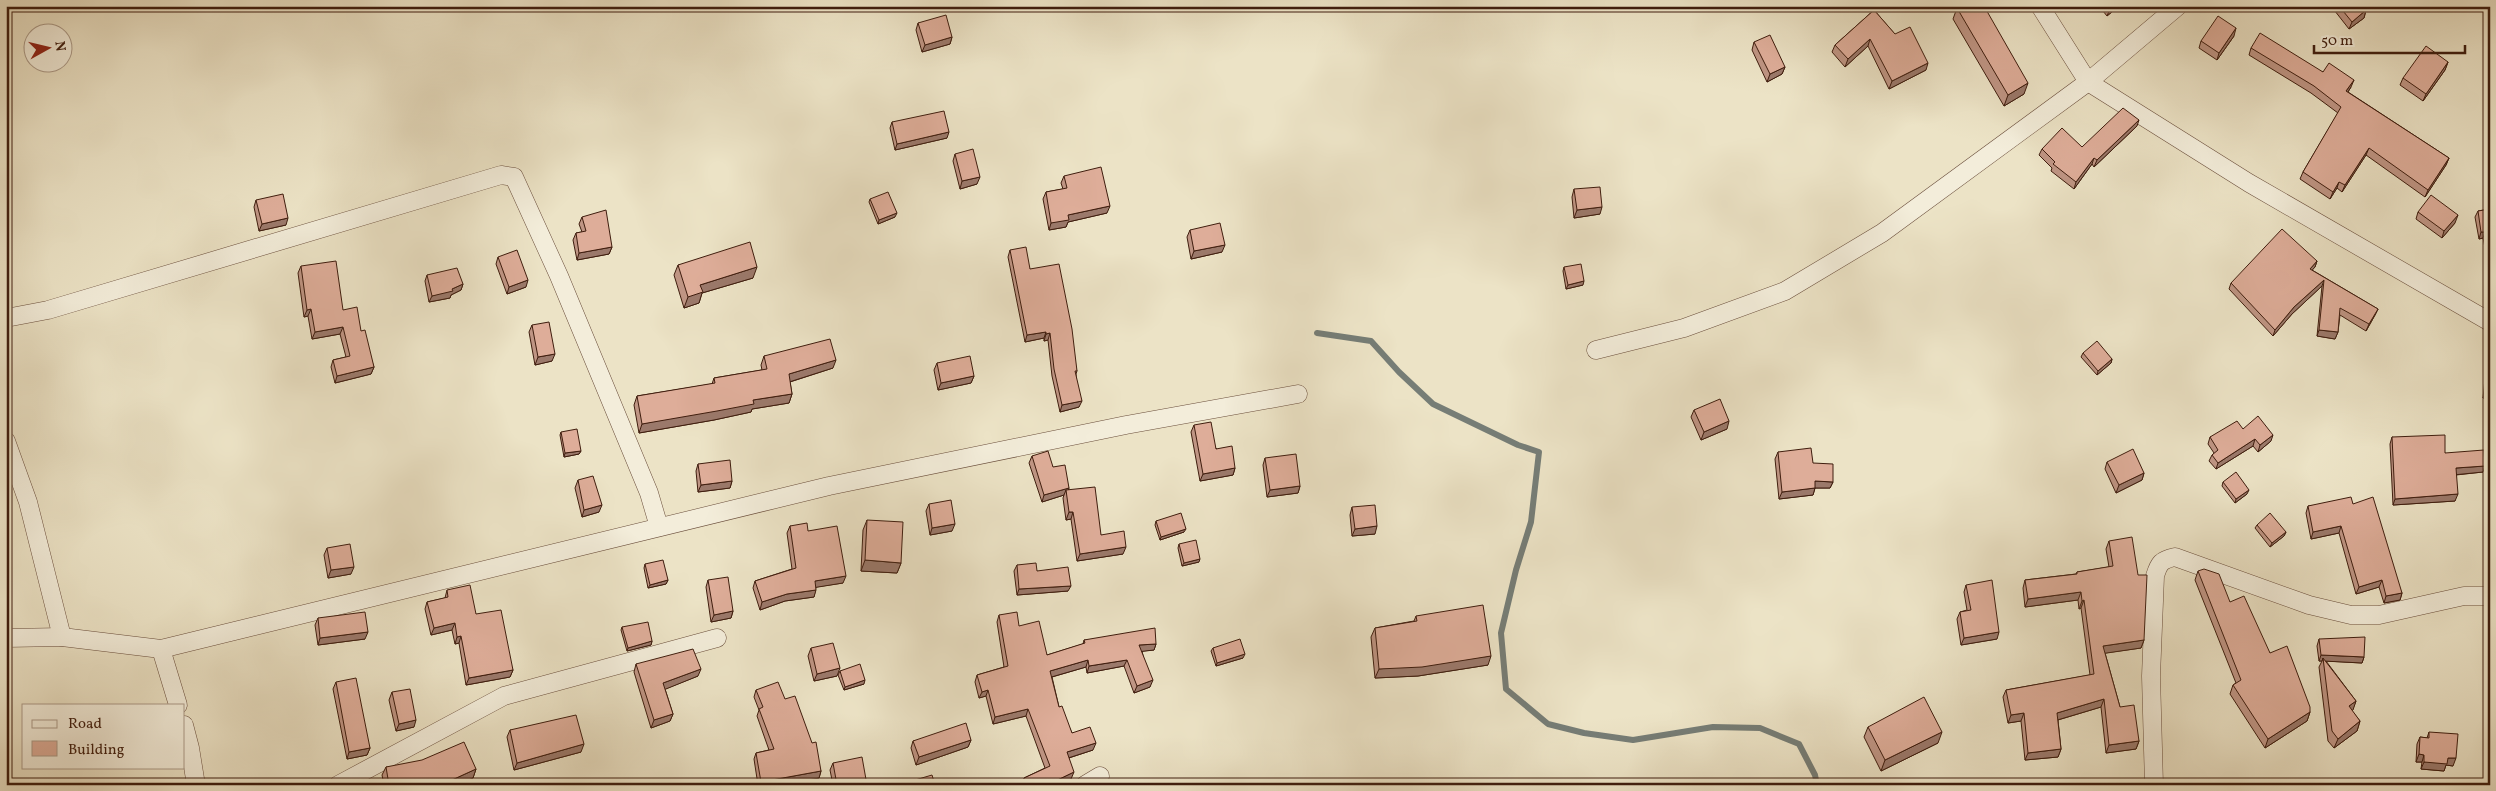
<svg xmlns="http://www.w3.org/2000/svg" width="2496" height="791" font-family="Vollkorn,serif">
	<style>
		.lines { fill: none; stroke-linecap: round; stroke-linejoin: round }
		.stream { stroke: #767d76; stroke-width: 6 }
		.street-casing { stroke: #6a4e3c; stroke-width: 19 }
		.street { stroke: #f3edda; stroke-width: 18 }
		.wall { fill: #bf9584; stroke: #3f1d0e }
		.shaded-wall { fill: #9b796b; stroke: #3f1d0e }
		.building { fill: #dead99; stroke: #3f1d0e }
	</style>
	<rect width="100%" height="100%" fill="#ece3c6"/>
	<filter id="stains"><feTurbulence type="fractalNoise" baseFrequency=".004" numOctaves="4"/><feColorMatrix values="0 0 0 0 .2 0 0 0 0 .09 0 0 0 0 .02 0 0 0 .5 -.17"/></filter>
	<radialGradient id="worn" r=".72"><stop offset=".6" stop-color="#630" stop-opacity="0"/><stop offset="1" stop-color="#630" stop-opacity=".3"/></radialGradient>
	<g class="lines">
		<polyline class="stream" points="1317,333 1371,341 1399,372 1433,404 1518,445 1539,452 1531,522 1516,570 1501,633 1506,689 1548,724 1584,733 1633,740 1713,727 1760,728 1799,744 1815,775 1817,785"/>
		<defs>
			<g id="street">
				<polyline points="2040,6 2088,82 2249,183 2490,322"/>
				<polyline points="6,318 48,310 501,175 514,177 559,276 649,493 659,527"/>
				<polyline points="1596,350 1684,328 1785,291 1882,233 2088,82 2178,6"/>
				<polyline points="6,441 28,502 62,637"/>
				<polyline points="6,638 62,637 161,649 829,486 1126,425 1298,394"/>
				<polyline points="161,649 178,705"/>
				<polyline points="184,725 190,748 196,785"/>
				<polyline points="338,785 504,696 717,638"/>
				<polyline points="1085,785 1100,776"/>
				<path d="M2154 785 2151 676 2155 576C2159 563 2161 560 2175 557L2309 605 2351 615H2379L2464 596H2490"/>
			</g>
		</defs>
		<use href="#street" class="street-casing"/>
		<use href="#street" class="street"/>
	</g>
	<g class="wall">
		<polygon points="2099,6 2119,6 2107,16"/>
		<polygon points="2282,6 2291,6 2287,11"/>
		<polygon points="2331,6 2363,6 2366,10 2364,18 2349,29"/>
		<polygon points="1957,8 2024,94 2004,106 1953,19"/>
		<polygon points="1874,10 1926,70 1889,89 1868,46 1845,67 1832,52 1835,45"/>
		<polygon points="918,23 952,37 950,44 922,52 916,30"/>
		<polygon points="2234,36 2217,60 2199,48 2201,41"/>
		<polygon points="1754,42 1785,67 1782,74 1767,82 1752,50"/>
		<polygon points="2251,48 2323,72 2351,87 2348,92 2449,158 2446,165 2425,197 2366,155 2342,192 2337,188 2330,199 2300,179 2303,172 2338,113 2311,93 2249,55"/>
		<polygon points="2448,62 2445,70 2423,101 2400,85 2403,78"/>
		<polygon points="892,122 947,138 895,150 890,128"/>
		<polygon points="2137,126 2094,167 2092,164 2074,189 2051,171 2052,168 2039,155 2042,149 2082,147"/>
		<polygon points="955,154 977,184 960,189 953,161"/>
		<polygon points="1064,176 1107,213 1068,222 1066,227 1049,230 1043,199 1046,192 1063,189 1061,183"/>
		<polygon points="1574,189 1600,214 1574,218 1572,197"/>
		<polygon points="870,199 895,217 878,224 869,202"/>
		<polygon points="256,200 286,225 259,231 254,207"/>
		<polygon points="2490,209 2490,247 2485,248 2483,238 2479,239 2475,217 2478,211"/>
		<polygon points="2418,212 2455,223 2442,238 2416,219"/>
		<polygon points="582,217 612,247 609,254 577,260 573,240 576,233 582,232 579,224"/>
		<polygon points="1190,230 1222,252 1191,259 1187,237"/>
		<polygon points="1010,250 1030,269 1077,371 1076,374 1079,407 1060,412 1052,376 1048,340 1044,341 1044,338 1025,342 1008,257"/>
		<polygon points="498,257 526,287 507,294 496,264"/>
		<polygon points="2317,261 2315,267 2312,270 2378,309 2375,315 2366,331 2340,315 2338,332 2335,339 2317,336 2322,286 2292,314 2273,336 2229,289 2231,283"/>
		<polygon points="678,265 753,278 702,293 699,303 684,308 674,275"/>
		<polygon points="301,266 343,310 361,331 374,367 371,374 335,383 331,367 333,360 346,357 340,334 312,339 308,316 304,317 298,273"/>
		<polygon points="1564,267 1583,285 1566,289 1563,271"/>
		<polygon points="427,275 463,284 461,290 451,295 450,298 429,302 425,281"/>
		<polygon points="532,325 552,361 535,365 529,332"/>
		<polygon points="2083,353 2112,359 2111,363 2097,375 2081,357"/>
		<polygon points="764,356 833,368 790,382 792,394 789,403 752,409 751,412 714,420 639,433 634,405 637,396 712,384 714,378 762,370 761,365"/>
		<polygon points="937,363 974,376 971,383 938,390 934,370"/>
		<polygon points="2488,363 2490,364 2490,398 2483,398 2486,369"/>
		<polygon points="1694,410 1727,429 1701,440 1691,417"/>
		<polygon points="1194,425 1235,468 1233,475 1200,481 1191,432"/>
		<polygon points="2243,429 2271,441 2258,452 2253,446 2216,469 2209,461 2212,455 2214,453 2208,444 2210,437"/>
		<polygon points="561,432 581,451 579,454 564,457 560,435"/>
		<polygon points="2392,437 2445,453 2483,472 2456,475 2455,501 2393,505 2390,444"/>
		<polygon points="1778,452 1813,463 1833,482 1830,488 1815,488 1813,495 1779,499 1775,459"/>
		<polygon points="1032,456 1053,467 1069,488 1068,490 1101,535 1123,554 1077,561 1071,519 1066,520 1063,498 1064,495 1042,502 1029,463"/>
		<polygon points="1265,458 1300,486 1298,493 1267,497 1263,465"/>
		<polygon points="2107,462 2144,473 2142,480 2116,493 2105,469"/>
		<polygon points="698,464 732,481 730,488 698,492 696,471"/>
		<polygon points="578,480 599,512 582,517 575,488"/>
		<polygon points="2223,482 2247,494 2235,503 2222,486"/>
		<polygon points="929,504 952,531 930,535 926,511"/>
		<polygon points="2353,504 2402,593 2400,600 2384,603 2379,587 2356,594 2339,533 2311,539 2306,513 2308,506"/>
		<polygon points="1352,507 1375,534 1352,536 1350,515"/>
		<polygon points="867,520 901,563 897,573 861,571 863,530"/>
		<polygon points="1156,521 1184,532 1160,540 1155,525"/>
		<polygon points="2257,525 2286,532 2284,536 2270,547 2255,528"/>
		<polygon points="790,526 808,531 843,583 816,587 814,597 785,601 760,610 753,588 755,581 792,569 787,533"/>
		<polygon points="2109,541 2144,640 2141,648 2105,653 2120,707 2139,741 2136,749 2106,753 2101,707 2058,720 2061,749 2058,757 2025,760 2021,721 2008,723 2003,697 2006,690 2090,675 2081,608 2079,609 2078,600 2025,607 2023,588 2025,580 2076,574 2077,572 2109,567 2106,549"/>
		<polygon points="1179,544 1199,562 1182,566 1178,548"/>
		<polygon points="327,548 351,574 328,578 324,555"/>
		<polygon points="645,564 668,580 666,584 648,588 644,568"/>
		<polygon points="1017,565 1037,571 1068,591 1017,595 1014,571"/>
		<polygon points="2198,571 2230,602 2270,653 2310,712 2307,721 2265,748 2230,694 2233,685 2236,683 2195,580"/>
		<polygon points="708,580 733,611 731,618 711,622 706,587"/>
		<polygon points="1966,585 1997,639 1961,645 1957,619 1960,612 1967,610 1964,592"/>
		<polygon points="447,590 476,614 513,670 510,677 466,685 459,643 455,644 452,630 431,635 425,609 427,602 445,598"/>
		<polygon points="999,615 1019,626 1047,655 1083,644 1084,640 1156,644 1154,650 1142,651 1150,687 1134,693 1124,666 1087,673 1086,667 1052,677 1059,707 1072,733 1093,750 1069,758 1071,779 1059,785 1021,785 1024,778 1045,768 1026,716 993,724 986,696 979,698 975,682 977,675 1004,667 997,622"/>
		<polygon points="1416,616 1488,665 1418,676 1375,678 1371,637 1375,628 1414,621"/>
		<polygon points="318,618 365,639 318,645 315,625"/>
		<polygon points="622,627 652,641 651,645 627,651 621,630"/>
		<polygon points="2319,639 2364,657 2362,663 2326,661 2356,701 2352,711 2360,721 2357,731 2334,748 2328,741 2319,667 2322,661 2319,661 2317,646"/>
		<polygon points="811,648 837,676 814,681 808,656"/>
		<polygon points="1213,648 1243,658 1216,666 1211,651"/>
		<polygon points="636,664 698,676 665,689 673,714 670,721 651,728 634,672"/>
		<polygon points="840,671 864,684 844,690 838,675"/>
		<polygon points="336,682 370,748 367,755 347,759 333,689"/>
		<polygon points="756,690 785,699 821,771 819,778 781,785 758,785 754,759 756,753 769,750 757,716 759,710 754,697"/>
		<polygon points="392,692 414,727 396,731 389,700"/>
		<polygon points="1868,727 1938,743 1881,771 1864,737"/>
		<polygon points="510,730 581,752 514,770 507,737"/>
		<polygon points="2429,732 2453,766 2446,765 2444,771 2421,769 2422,762 2416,762 2417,744 2420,737 2427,738"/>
		<polygon points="971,740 968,747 916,765 911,748 913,741"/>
		<polygon points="833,763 867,785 833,785 830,770"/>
		<polygon points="386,767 476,769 473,778 458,785 384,785 382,775"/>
	</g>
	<g class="shaded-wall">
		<polygon points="2113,6 2119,6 2107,16 2110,9"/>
		<polygon points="2366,10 2364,18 2349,29 2352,22"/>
		<polygon points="2236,28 2234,36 2217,60 2219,53"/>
		<polygon points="952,37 950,44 922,52 925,45"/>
		<polygon points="1870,39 1868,46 1845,67 1848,59"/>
		<polygon points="2448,62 2445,70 2423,101 2426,94"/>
		<polygon points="1928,63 1926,70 1889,89 1892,81"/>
		<polygon points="1785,67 1782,74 1767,82 1770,74"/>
		<polygon points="2354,80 2351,87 2344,98 2346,91"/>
		<polygon points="2028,83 2024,94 2004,106 2008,95"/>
		<polygon points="2139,120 2137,126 2094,167 2097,160"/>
		<polygon points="949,132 947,138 895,150 897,144"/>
		<polygon points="2369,148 2366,155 2342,192 2345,185"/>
		<polygon points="2094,158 2092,164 2074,189 2076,182"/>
		<polygon points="2449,158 2446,165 2425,197 2428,190"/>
		<polygon points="980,177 977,184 960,189 962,181"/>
		<polygon points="2339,182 2337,188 2330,199 2333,192"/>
		<polygon points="1110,206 1107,213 1068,222 1066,227 1049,230 1051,223 1068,215"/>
		<polygon points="1602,207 1600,214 1574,218 1577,210"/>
		<polygon points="897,213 895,217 878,224 879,220"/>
		<polygon points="2458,215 2455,223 2442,238 2444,231"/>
		<polygon points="288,218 286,225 259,231 262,224"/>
		<polygon points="2481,232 2485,232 2483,238 2479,239"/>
		<polygon points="2490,241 2490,247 2485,248 2487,242"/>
		<polygon points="1225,245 1222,252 1191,259 1194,251"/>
		<polygon points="612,247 609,254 577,260 579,253"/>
		<polygon points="2317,261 2315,267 2308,275 2310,269"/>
		<polygon points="757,267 753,278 702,293 699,303 684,308 688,297 700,285"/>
		<polygon points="528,280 526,287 507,294 509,287"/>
		<polygon points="2324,280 2322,286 2292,314 2273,336 2275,330 2294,307"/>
		<polygon points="1584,281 1583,285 1566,289 1568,285"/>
		<polygon points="463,284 461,290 451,295 450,298 429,302 432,296 452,289"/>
		<polygon points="311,309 308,316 304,317 307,310"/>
		<polygon points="2378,309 2375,315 2366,331 2369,324"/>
		<polygon points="343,327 340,334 312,339 315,332"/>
		<polygon points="2319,330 2338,332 2335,339 2317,336"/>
		<polygon points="1046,332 1044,338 1025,342 1027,335"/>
		<polygon points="1050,333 1048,340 1044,341 1046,334"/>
		<polygon points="555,354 552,361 535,365 538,357"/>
		<polygon points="2112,359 2111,363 2097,375 2098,371"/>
		<polygon points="836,360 833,368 786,383 789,374"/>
		<polygon points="374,367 371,374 335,383 337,376"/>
		<polygon points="974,376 971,383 938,390 941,383"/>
		<polygon points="2485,392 2490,393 2490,398 2483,398"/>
		<polygon points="792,394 789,403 752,409 751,412 714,420 639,433 642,424 753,400"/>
		<polygon points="1082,401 1079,407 1060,412 1062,405"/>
		<polygon points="1729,421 1727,429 1701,440 1704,432"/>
		<polygon points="2273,435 2271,441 2258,452 2260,445"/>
		<polygon points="2255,439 2253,446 2216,469 2218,463"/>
		<polygon points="581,451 579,454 564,457 565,453"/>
		<polygon points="2485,466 2483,472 2453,475 2456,468"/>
		<polygon points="1235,468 1233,475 1200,481 1203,474"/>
		<polygon points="2144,473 2142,480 2116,493 2119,485"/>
		<polygon points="732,481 730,488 698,492 701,485"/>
		<polygon points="1815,481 1833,482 1830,488 1812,488"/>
		<polygon points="1300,486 1298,493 1267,497 1270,490"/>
		<polygon points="1069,488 1067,494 1066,490 1064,495 1042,502 1044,495"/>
		<polygon points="1815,488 1813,495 1779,499 1782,492"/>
		<polygon points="2249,490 2247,494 2235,503 2236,499"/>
		<polygon points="2458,494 2455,501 2393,505 2395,499"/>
		<polygon points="602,505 599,512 582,517 584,510"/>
		<polygon points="1069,512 1073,512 1071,519 1066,520"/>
		<polygon points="955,524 952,531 930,535 932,528"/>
		<polygon points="1377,526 1375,534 1352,536 1355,529"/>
		<polygon points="2341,526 2339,533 2311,539 2313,532"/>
		<polygon points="1186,529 1184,532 1160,540 1161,537"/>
		<polygon points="2286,532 2284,536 2270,547 2272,543"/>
		<polygon points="1126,547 1123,554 1077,561 1080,554"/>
		<polygon points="1200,559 1199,562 1182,566 1184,563"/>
		<polygon points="865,560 901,563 897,573 861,571"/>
		<polygon points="354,567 351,574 328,578 331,570"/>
		<polygon points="846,576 843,583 812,588 815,581"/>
		<polygon points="668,580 666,584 648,588 650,585"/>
		<polygon points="2382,580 2379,587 2356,594 2359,587"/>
		<polygon points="1071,586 1068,591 1017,595 1019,589"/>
		<polygon points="816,590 814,597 785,601 760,610 762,602 787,594"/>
		<polygon points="2081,592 2078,600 2025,607 2028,599"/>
		<polygon points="2402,593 2400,600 2384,603 2386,596"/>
		<polygon points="2084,600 2081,608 2079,609 2082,601"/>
		<polygon points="733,611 731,618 711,622 714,615"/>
		<polygon points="455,623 452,630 431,635 434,628"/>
		<polygon points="368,632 365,639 318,645 320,638"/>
		<polygon points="1999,632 1997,639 1961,645 1964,638"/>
		<polygon points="461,636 459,643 455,644 457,637"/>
		<polygon points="2144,640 2141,648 2100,654 2103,646"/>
		<polygon points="652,641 651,645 627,651 628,648"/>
		<polygon points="1156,644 1154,650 1137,652 1139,645"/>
		<polygon points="1245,654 1243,658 1216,666 1217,663"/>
		<polygon points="2321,655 2364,657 2362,663 2323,661 2323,658 2322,661 2319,661"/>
		<polygon points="1491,656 1488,665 1418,676 1375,678 1379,669"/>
		<polygon points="1088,660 1086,667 1048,678 1050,671"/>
		<polygon points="1127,660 1124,666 1087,673 1089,666"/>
		<polygon points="840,668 837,676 814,681 817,674"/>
		<polygon points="701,669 698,676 661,691 663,683"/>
		<polygon points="513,670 510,677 466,685 469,678"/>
		<polygon points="865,680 864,684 844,690 845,687"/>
		<polygon points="1153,680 1150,687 1134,693 1137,686"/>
		<polygon points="988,690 986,696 979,698 982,692"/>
		<polygon points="2104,699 2101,707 2054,721 2057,713"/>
		<polygon points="2356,701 2353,710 2345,716 2349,706"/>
		<polygon points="1028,709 1026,716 993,724 995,717"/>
		<polygon points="2310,712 2307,721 2265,748 2268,739"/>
		<polygon points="2024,713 2021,721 2008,723 2011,715"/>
		<polygon points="673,714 670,721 651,728 654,720"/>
		<polygon points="416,720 414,727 396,731 399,724"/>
		<polygon points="2360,721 2357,731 2334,748 2338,739"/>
		<polygon points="1942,732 1938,743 1881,771 1885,760"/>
		<polygon points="971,740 968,747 916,765 919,757"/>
		<polygon points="2139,741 2136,749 2106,753 2109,745"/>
		<polygon points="1096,743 1093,750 1065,759 1067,752"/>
		<polygon points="584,744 581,752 514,770 517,763"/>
		<polygon points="370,748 367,755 347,759 349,752"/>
		<polygon points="2061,749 2058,757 2025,760 2028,753"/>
		<polygon points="2419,754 2424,755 2422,762 2416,762"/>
		<polygon points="2448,758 2456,758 2453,766 2446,765 2444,771 2421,769 2424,762"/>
		<polygon points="476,769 473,778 458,785 441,785"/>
		<polygon points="821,771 819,778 781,785 760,785 761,782"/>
		<polygon points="1074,772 1071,779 1059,785 1047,785"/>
	</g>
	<g class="building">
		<polygon points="1960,6 1984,6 2028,83 2008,95 1957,8"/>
		<polygon points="2339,6 2363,6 2366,10 2352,22"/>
		<polygon points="1874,10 1895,34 1910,27 1928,63 1892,81 1870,39 1848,59 1835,45"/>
		<polygon points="946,15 952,37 925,45 918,23"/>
		<polygon points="2218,16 2236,28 2219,53 2201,41"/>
		<polygon points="2260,33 2323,72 2329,63 2354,80 2346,91 2449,158 2428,190 2369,148 2345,185 2339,182 2333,192 2303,172 2341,107 2314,86 2251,48"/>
		<polygon points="1770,35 1785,67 1770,74 1754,42"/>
		<polygon points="2426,46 2448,62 2426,94 2403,78"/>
		<polygon points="2123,108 2139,120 2097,160 2094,158 2076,182 2053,164 2055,162 2042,149 2062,128 2082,147"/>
		<polygon points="944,111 949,132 897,144 892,122"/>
		<polygon points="973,149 980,177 962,181 955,154"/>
		<polygon points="1101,167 1110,206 1068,215 1069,220 1051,223 1046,192 1067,188 1064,176"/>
		<polygon points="1600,187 1602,207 1577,210 1574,189"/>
		<polygon points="888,192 897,213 879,220 870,199"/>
		<polygon points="283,194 288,218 262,224 256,200"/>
		<polygon points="2431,195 2458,215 2444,231 2418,212"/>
		<polygon points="2490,209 2490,241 2487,242 2485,232 2481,232 2478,211"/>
		<polygon points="606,210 612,247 579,253 576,233 586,231 582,217"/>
		<polygon points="1220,223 1225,245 1194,251 1190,230"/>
		<polygon points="2282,229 2317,261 2310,269 2378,309 2369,324 2340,308 2338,332 2319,330 2324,280 2294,307 2275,330 2231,283"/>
		<polygon points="750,242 757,267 700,285 703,292 688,297 678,265"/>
		<polygon points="1026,247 1030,269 1059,264 1072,329 1077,371 1075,371 1082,401 1062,405 1054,369 1050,333 1046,334 1046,332 1027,335 1010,250"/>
		<polygon points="517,250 528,280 509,287 498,257"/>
		<polygon points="336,261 343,310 357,307 361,331 365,330 374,367 337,376 333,360 350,356 343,327 315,332 311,309 307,310 301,266"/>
		<polygon points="1581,264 1584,281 1568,285 1564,267"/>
		<polygon points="457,268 463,284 452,289 453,291 432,296 427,275"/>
		<polygon points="549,322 555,354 538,357 532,325"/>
		<polygon points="830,339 836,360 789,374 792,394 753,400 754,404 717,411 642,424 637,396 715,383 714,378 767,369 764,356"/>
		<polygon points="2097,341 2112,359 2098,371 2083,353"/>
		<polygon points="970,356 974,376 941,383 937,363"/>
		<polygon points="2488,363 2490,364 2490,393 2485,392"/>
		<polygon points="1720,399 1729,421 1704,432 1694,410"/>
		<polygon points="2258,416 2273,435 2260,445 2255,439 2218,463 2212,455 2218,450 2210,437 2237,421 2243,429"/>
		<polygon points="1211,422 1216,449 1232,446 1235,468 1203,474 1194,425"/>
		<polygon points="577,429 581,451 565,453 561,432"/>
		<polygon points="2445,435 2445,453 2484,450 2485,466 2456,468 2458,494 2395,499 2392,437"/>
		<polygon points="1811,448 1813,463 1833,464 1833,482 1815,481 1815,488 1782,492 1778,452"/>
		<polygon points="2133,449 2144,473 2119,485 2107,462"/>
		<polygon points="1048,451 1053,467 1065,465 1069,488 1044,495 1032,456"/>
		<polygon points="1296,454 1300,486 1270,490 1265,458"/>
		<polygon points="730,460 732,481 701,485 698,464"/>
		<polygon points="2236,472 2249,490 2236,499 2223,482"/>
		<polygon points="593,476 602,505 584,510 578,480"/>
		<polygon points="1095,487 1101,535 1124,531 1126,547 1080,554 1073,512 1069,512 1066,490"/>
		<polygon points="2351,497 2353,504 2373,497 2402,593 2386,596 2382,580 2359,587 2341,526 2313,532 2308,506"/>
		<polygon points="951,500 955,524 932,528 929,504"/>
		<polygon points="1375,505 1377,526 1355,529 1352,507"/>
		<polygon points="1181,513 1186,529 1161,537 1156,521"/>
		<polygon points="2270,513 2286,532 2272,543 2257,525"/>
		<polygon points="867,520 903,522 901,563 865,560"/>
		<polygon points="807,523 808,531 837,526 846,576 815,581 816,590 787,594 762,602 755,581 796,568 790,526"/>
		<polygon points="2132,537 2138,575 2147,575 2144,640 2103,646 2120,707 2134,705 2139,741 2109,745 2104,699 2057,713 2061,749 2028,753 2024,713 2011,715 2006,690 2094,674 2084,600 2082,601 2081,592 2028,599 2025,580 2077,574 2077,572 2113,566 2109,541"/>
		<polygon points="1196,540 1200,559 1184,563 1179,544"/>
		<polygon points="350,544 354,567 331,570 327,548"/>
		<polygon points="663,560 668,580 650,585 645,564"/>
		<polygon points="1036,563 1037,571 1068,567 1071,586 1019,589 1017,565"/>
		<polygon points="2204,569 2219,574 2230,602 2244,596 2270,653 2287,646 2310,707 2310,712 2268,739 2233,685 2241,680 2198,571"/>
		<polygon points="728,577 733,611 714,615 708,580"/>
		<polygon points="1992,580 1999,632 1964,638 1960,612 1971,610 1966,585"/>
		<polygon points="470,585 476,614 501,610 513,670 469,678 461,636 457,637 455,623 434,628 427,602 448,597 447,590"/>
		<polygon points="1483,605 1491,656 1422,667 1379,669 1375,628 1417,621 1416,616"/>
		<polygon points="365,612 368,632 320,638 318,618"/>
		<polygon points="1017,612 1019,626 1039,621 1047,655 1085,643 1084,640 1155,628 1156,644 1139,645 1153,680 1137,686 1127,660 1089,666 1088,660 1050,671 1059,707 1062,706 1072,733 1090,727 1096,743 1067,752 1074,772 1047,785 1027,785 1024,778 1050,766 1028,709 995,717 988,690 982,692 977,675 1008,666 999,615"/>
		<polygon points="648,622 652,641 628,648 622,627"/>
		<polygon points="2365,637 2364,657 2321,655 2319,639"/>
		<polygon points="1240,639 1245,654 1217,663 1213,648"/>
		<polygon points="833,643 840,668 817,674 811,648"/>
		<polygon points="693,649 701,669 663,683 673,714 654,720 636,664"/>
		<polygon points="2323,658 2356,701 2349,706 2360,721 2338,739 2332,731"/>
		<polygon points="860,664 865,680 845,687 840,671"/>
		<polygon points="356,678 370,748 349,752 336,682"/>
		<polygon points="778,682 785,699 795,696 812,743 816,742 821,771 761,782 756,753 774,749 759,709 763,707 756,690"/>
		<polygon points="410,689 416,720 399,724 392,692"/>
		<polygon points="1924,697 1942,732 1885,760 1868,727"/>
		<polygon points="576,715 584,744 517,763 510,730"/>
		<polygon points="966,723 971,740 919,757 913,741"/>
		<polygon points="2429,732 2458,734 2456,758 2448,758 2447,764 2424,762 2424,755 2419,754 2420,737 2429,738"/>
		<polygon points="464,742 476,769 441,785 389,785 386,767 422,760"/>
		<polygon points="862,757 867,785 837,785 833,763"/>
		<polygon points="932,775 935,785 905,785 905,783"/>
		<polygon points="661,781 662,785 650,785"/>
	</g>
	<rect width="2496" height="791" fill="none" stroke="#ece3c6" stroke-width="25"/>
	<rect x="8" y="8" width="2481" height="776" fill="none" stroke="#3f1d0e" stroke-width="2.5"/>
	<rect x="12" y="12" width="2471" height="766" fill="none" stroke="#3f1d0e"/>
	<rect x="22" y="704" width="162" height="65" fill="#f3edda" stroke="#ab9a88"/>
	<rect x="32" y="720" width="25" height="8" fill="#f3edda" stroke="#ab9a88"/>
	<text x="68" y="728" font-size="15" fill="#3f1d0e">Road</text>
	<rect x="32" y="741" width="25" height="15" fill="#dead99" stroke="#ab9a88"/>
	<text x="68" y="754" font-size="15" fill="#3f1d0e">Building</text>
	<g transform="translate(48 48) rotate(82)"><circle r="24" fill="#f3edda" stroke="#ab9a88"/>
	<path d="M0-4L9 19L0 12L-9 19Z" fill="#8f2418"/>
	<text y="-8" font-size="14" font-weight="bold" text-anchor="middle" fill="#3f1d0e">N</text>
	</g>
	<path d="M2314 45v8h151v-8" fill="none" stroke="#3f1d0e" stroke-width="2.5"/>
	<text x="2321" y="45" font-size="15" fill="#3f1d0e" stroke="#f3edda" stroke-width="4" paint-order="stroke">50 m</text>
	<rect width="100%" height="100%" filter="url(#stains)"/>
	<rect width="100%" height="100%" fill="url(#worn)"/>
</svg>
